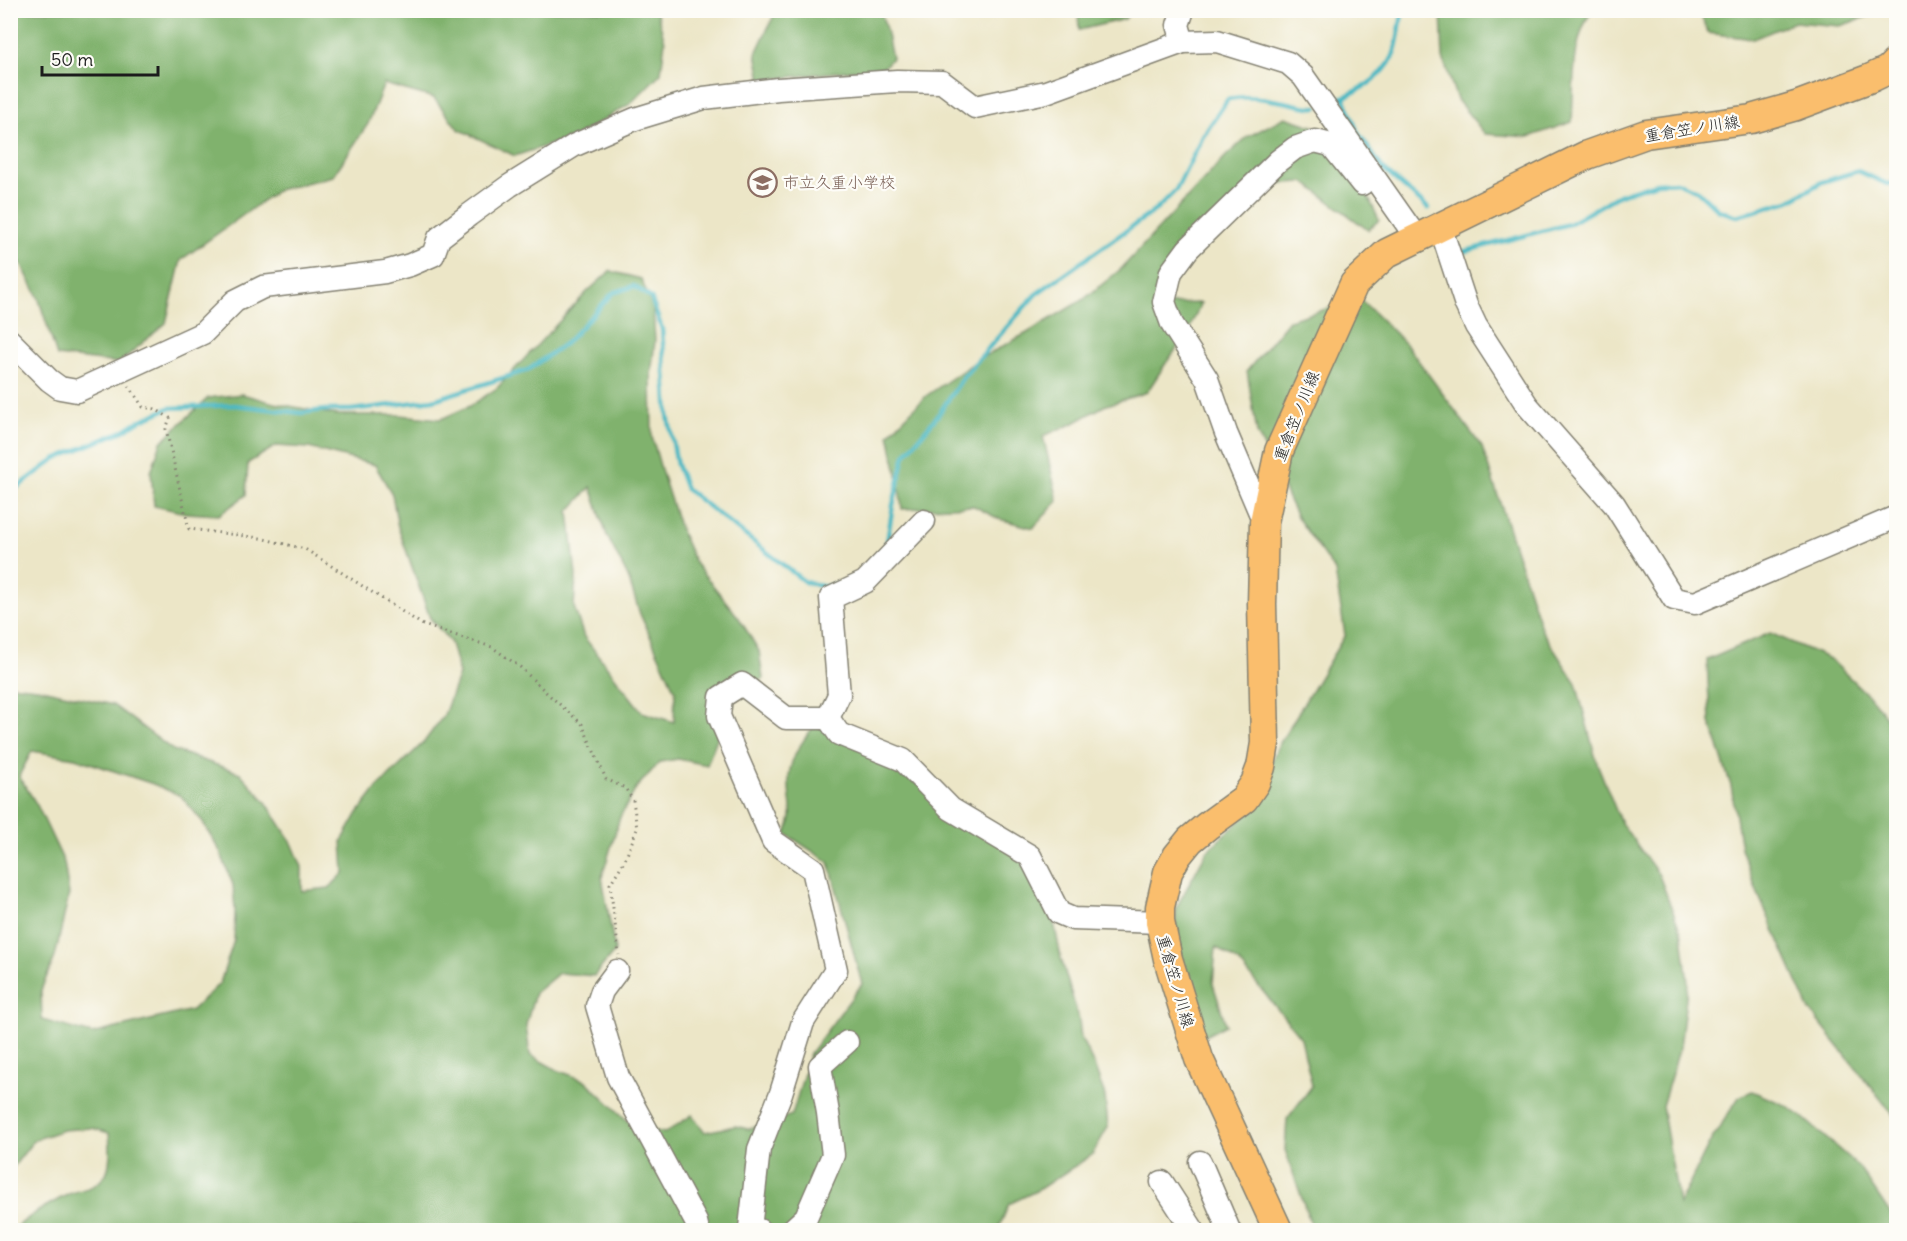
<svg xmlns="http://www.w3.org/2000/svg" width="1907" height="1241" font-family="Delius,'Klee One',sans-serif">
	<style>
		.forest { fill: #80b26d; stroke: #4e6744; stroke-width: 1.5; fill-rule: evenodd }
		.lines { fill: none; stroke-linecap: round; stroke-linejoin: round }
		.stream { stroke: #4ab8c3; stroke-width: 4.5 }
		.minor-casing { stroke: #848172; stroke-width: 25 }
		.major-casing { stroke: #848172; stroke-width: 31 }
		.path { stroke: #848172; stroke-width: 3; stroke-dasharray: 1.5 4.5; stroke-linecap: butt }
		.minor { stroke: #fff; stroke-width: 22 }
		.major { stroke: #fabe6d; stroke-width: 28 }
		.labels { text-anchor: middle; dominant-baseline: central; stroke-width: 4.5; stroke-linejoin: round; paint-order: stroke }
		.street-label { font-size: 16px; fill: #1c1c1c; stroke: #fdfcf7 }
		.education-label { font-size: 16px; fill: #785e54; stroke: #fdfcf7; text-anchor: start }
	</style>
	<rect width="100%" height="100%" fill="#fdfcf7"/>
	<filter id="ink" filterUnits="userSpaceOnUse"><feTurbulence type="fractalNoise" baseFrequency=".0167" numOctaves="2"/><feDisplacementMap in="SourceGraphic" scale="12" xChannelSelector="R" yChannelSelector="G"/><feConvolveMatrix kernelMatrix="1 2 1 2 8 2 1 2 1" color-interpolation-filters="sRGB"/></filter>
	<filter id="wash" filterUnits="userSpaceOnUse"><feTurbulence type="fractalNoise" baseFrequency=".008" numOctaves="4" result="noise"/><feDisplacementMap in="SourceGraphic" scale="24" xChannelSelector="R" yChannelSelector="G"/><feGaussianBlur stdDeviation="1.35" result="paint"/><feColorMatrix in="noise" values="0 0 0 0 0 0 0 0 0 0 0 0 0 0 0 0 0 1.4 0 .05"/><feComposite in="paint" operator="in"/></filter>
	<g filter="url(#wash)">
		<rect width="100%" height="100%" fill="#ece6c7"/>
		<g class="forest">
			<polygon points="880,10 885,25 892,58 884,67 761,80 756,53 776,11"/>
			<polygon points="11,11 656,11 665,41 661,73 630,104 576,136 515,156 458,129 434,98 384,84 368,124 333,176 278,190 181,260 166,323 119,363 57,356 38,297 11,244"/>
			<polygon points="1078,11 1078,10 1131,11 1125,19 1079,30"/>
			<path d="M1441 11H1592C1571 39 1574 88 1572 122L1529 137 1485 134 1457 100 1443 58Z"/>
			<polygon points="1699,11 1884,11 1840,26 1795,22 1753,39 1708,33"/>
			<polygon points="1285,117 1321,129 1346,161 1367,194 1379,220 1368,230 1304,182 1265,184 1188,244 1162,304 1201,303 1186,336 1166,363 1147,392 1104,406 1072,424 1043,436 1058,501 1033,528 999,519 974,506 902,509 898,479 889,434 926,396 981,358 1027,333 1084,299 1121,269 1226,156 1247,137"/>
			<path d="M610 271 641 279 653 308 655 341 651 375 652 437 662 473 680 529 695 563 739 618 759 651 763 679 732 699 707 765 678 759 660 762 637 787 620 817 602 877 615 951 594 976 559 973 535 993 526 1025 530 1055 557 1070 586 1081 633 1126 665 1133 692 1115 705 1132 735 1126 748 1129 792 1115 810 1053 862 984 829 862 786 834C795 811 790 810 789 787 787 762 799 746 813 727L846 729 875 757 901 775 928 788 1028 867 1044 896 1055 927 1061 958 1079 1020 1081 1038 1094 1065 1105 1096 1108 1127 1092 1155 1038 1190 1009 1204 998 1230H14C28 1215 51 1203 69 1194 81 1189 94 1189 103 1178 112 1169 110 1145 109 1133L92 1128 63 1130 34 1140 11 1170V685L37 688 113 705 173 750 240 773 266 802 292 843 302 867V891L329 888 344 873 342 841 358 813 377 788 424 742 444 715 459 674 451 643 430 618 398 527 392 494 375 465 309 448 276 446 248 463 246 495 219 515 186 513 154 506 151 472 161 442 208 398 242 394 274 403 337 415H400L441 419 470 406 497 388 587 292ZM591 487 607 536 628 577 640 614 675 691 674 722 642 712 584 637 574 607 576 576 569 511ZM32 751 75 758 153 784 181 796 202 821 220 851 233 885 235 911 234 940 220 983 192 1010 92 1034 42 1020 41 990 55 957 69 894 64 862 37 805 19 776Z"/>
			<polygon points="1360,299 1406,344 1482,447 1542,631 1576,683 1597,763 1621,823 1659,875 1682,935 1688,983 1680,1047 1662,1106 1679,1204 1710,1142 1739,1097 1752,1091 1785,1105 1801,1116 1859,1167 1896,1222 1896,1230 1313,1230 1285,1150 1287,1119 1312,1086 1301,1038 1239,962 1216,947 1213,984 1226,1025 1203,1037 1174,973 1176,908 1207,851 1253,809 1277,748 1345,635 1335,571 1297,517 1257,433 1247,371 1289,320"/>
			<polygon points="1770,633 1830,659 1873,700 1896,730 1896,1122 1891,1112 1810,1011 1758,894 1741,848 1731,786 1710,722 1707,660"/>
		</g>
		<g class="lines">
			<g class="stream">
				<polyline points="1344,97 1358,133 1383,169 1428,208"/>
				<path d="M1331 102C1356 93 1390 76 1396 47 1399 35 1400 23 1403 10"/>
				<polyline points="1456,244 1462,252 1569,224 1619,195 1656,183 1677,182 1698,191 1718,210 1737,216 1789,201 1822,182 1858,171 1887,184 1896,183"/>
				<polyline points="10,493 55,459 123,431 137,422 169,408 235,405 301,413 325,410 351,410 433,400 528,370 567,342 613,293 634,286 651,298 662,329 668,415 677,465 686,489 805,582 825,587 837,584"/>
				<path d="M886 548 893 505 905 455 938 415 964 376 1036 294 1157 209 1176 190 1203 136 1228 99C1249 95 1267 99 1289 103 1298 105 1308 108 1317 107"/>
			</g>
		</g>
	</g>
	<g filter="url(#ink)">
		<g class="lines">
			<defs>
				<g id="minor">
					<polyline points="1183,10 1178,25 1183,42"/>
					<polyline points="1440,226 1466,305 1476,326 1527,405 1614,504 1674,599 1695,603 1896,517"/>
					<polyline points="10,341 49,380 60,388 77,391 203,333 235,301 263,287 385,272 410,265 433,255 439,238 469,215 509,186 575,145 635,119 704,98 778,89 897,81 942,82 975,107 1046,92 1183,42 1217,41 1288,63 1303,76 1416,237"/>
					<polyline points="924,521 865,582 831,598 839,695 828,718 839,734 903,760 951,809 1030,856 1059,913 1073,919 1160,922"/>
					<polyline points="1264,522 1226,433 1207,379 1172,324 1164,302 1171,272 1188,249 1278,161 1295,148 1315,141 1331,145 1362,184"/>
					<polyline points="617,971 602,991 597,1006 618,1077 696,1222 698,1230"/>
					<polyline points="1200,1162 1229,1230"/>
					<polyline points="1162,1182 1193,1230"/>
					<polyline points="759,1230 750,1228 759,1149 781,1093 803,1022 836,970 813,869 773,841 719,716 721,697 742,684 786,718 828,718"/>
					<polyline points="792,1230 806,1217 833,1155 828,1113 820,1066 847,1042"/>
				</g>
				<polyline id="major" points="1278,1230 1199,1059 1168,959 1160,922 1160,907 1168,872 1177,856 1190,840 1207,826 1244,799 1255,783 1261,767 1265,743 1262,604 1264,522 1279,451 1354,284 1387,253 1587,155 1646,134 1751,119 1796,106 1871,78 1888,70 1896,62"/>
			</defs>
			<use href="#minor" class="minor-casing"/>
			<use href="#major" class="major-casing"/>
			<polyline class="path" points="129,386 143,407 155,409 170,418 166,429 189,529 260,538 305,549 423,625 492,647 520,667 549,695 582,724 606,779 625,788 633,800 637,829 625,860 610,884 619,955"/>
			<use href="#minor" class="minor"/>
			<use href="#major" class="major"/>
		</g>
	</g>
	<defs>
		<symbol id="school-ring" viewBox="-11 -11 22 22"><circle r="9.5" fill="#fdfcf7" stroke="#8d6e63" stroke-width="1.5"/><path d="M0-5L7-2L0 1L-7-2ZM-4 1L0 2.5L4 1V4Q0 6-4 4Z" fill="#8d6e63"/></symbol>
	</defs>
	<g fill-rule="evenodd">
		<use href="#school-ring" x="746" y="166" width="33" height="33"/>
	</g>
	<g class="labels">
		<g class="street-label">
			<text transform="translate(1692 128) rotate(-9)">重倉笠ノ川線</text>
			<text transform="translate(1296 416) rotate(-68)">重倉笠ノ川線</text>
			<text transform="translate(1176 981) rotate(74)">重倉笠ノ川線</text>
		</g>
		<g class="education-label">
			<text x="783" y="182">市立久重小学校</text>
		</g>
	</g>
	<rect width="1907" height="1241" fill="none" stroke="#fdfcf7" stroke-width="36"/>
	<path d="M42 66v9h116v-9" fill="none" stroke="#1c1c1c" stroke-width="3"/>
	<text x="51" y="66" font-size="18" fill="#1c1c1c" stroke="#fdfcf7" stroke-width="4.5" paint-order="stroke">50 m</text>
</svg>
